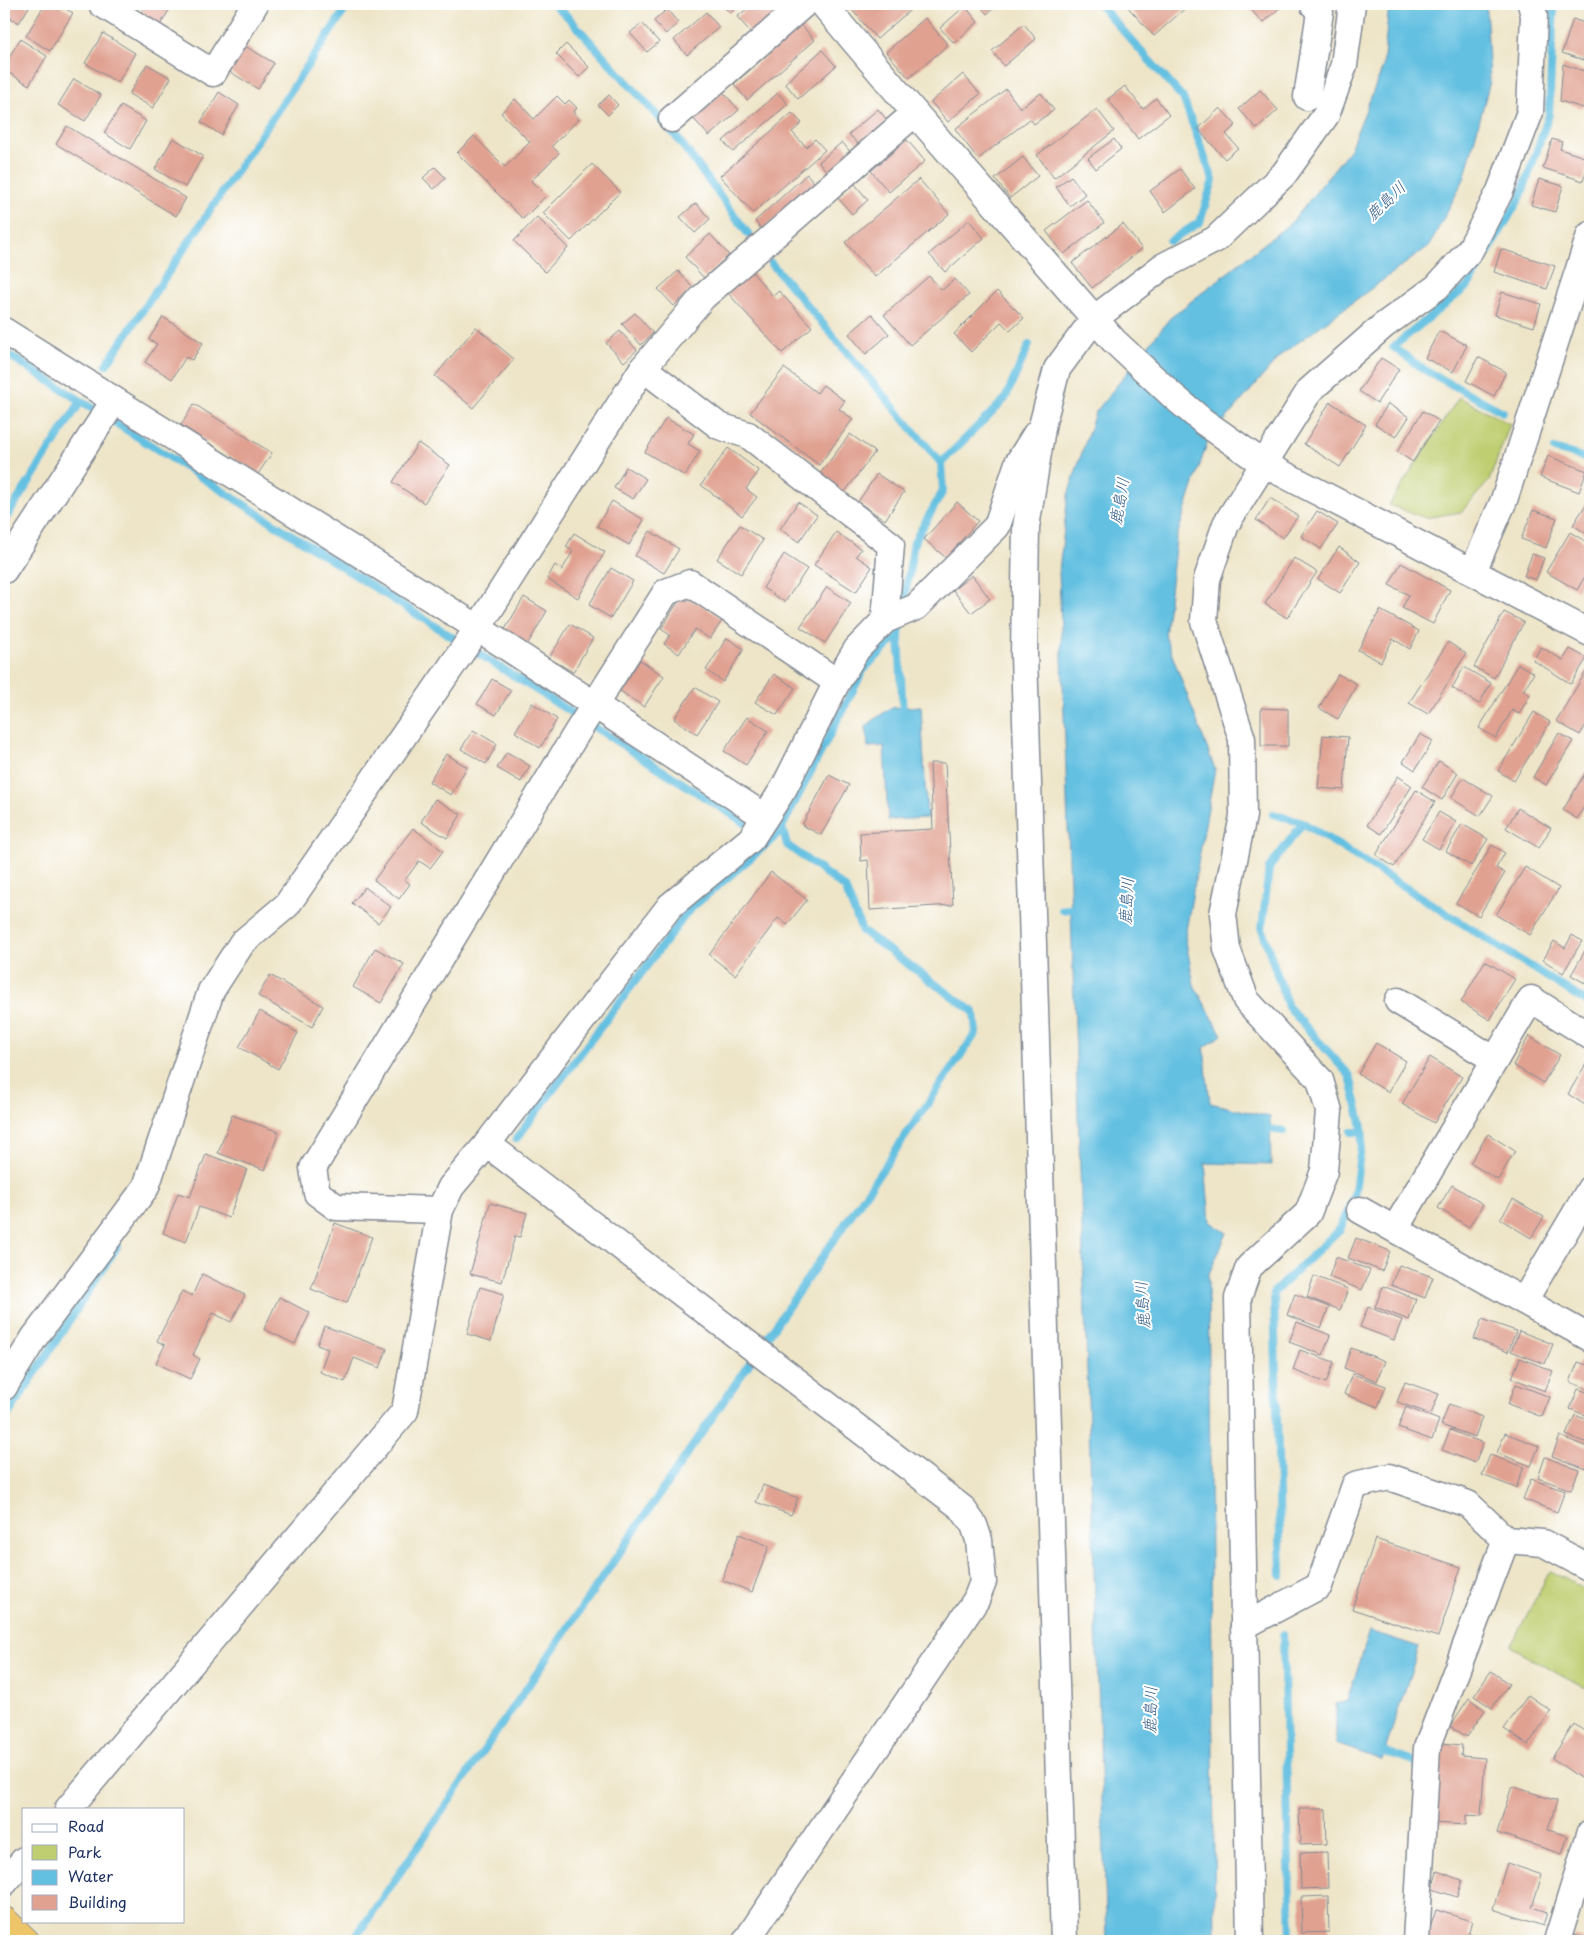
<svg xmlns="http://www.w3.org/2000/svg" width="1594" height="1945" font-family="'Playpen Sans','Klee One',sans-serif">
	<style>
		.green { fill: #bece70; stroke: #6c7e67 }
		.water { fill: #63c0e1; stroke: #3f78a0 }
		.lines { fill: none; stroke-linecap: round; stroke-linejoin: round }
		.stream { stroke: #63c0e1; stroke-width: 8 }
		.building { fill: #e0a191 }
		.minor-casing { stroke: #848a93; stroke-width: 29 }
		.highway-casing { stroke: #848a93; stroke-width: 30 }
		.minor { stroke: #fff; stroke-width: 26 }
		.highway { stroke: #eec569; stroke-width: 28 }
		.labels { text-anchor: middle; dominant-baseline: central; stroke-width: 4; stroke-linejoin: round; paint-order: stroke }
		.water-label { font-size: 16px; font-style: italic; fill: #315a85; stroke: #fff }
	</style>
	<rect width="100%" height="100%" fill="#fff"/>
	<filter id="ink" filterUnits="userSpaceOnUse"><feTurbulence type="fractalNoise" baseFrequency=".02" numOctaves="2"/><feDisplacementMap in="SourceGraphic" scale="10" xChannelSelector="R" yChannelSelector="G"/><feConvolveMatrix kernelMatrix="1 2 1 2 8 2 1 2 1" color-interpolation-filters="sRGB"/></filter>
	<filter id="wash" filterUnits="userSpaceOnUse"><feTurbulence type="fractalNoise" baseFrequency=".0096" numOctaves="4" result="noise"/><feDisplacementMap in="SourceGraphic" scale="20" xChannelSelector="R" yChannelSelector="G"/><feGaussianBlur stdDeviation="1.12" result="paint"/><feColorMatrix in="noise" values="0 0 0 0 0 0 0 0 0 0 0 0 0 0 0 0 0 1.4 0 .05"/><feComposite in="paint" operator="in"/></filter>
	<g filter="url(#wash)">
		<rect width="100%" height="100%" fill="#eee5c8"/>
		<g class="green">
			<polygon points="1459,397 1510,424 1489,481 1461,512 1425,518 1389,505"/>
			<polygon points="1550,1571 1590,1592 1590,1690 1510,1647"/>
		</g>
		<g class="water">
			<polygon points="1389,4 1486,4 1490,81 1464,179 1429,246 1281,355 1208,440 1176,539 1165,636 1215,769 1185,936 1194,985 1222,1035 1204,1048 1210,1103 1270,1117 1271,1165 1205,1163 1210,1222 1227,1233 1208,1276 1215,1941 1107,1941 1059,571 1068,495 1095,413 1170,318 1293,221 1350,149 1383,67"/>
			<polygon points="921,706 927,818 888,820 884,746 868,747 866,726 890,708"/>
			<polygon points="1370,1631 1419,1647 1382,1760 1336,1744 1336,1704 1347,1701"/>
		</g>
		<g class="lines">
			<g class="stream">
				<polyline points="554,4 568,17 675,135 749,235"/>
				<polyline points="1099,4 1183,98 1213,180 1200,222 1170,241"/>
				<polyline points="771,263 941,463 943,491 914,542 903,608"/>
				<polyline points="4,352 772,840"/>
				<polyline points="106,365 349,4"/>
				<polyline points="1503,412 1423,369 1393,347 1468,286 1521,196 1549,115 1554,4"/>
				<polyline points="1554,449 1590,459"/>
				<polyline points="941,463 1005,399 1029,345"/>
				<polyline points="4,521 81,401"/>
				<polyline points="901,619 899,635 903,717"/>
				<polyline points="1273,814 1303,823 1590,1004"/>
				<polyline points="1062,910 1080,907"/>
				<polyline points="1262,1128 1284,1131"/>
				<polyline points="1351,1132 1363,1132"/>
				<polyline points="516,1139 689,910 772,840 782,827 864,669 899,635"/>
				<polyline points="4,1421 117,1247"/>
				<polyline points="1281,1576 1274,1292 1340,1229 1354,1198 1363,1132 1350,1076 1288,1007 1262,929 1269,868 1303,823"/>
				<polyline points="1283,1635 1291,1941"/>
				<polyline points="1378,1747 1379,1750 1419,1764 1418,1767"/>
				<polyline points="353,1941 976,1033 974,1012 862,931 845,888 787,845 782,827"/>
			</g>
		</g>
		<g id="blocks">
			<g class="building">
				<polygon points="4,4 23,4 29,7 19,23 4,14"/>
				<polygon points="45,4 57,4 73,13 50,51 26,36"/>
				<polygon points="147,4 173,4 160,25 140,14"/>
				<polygon points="721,4 741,4 730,13"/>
				<polygon points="753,4 793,4 755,37 737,17"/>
				<polygon points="859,4 917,4 877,39 852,10"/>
				<polygon points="978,4 999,4 987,14"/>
				<polygon points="1125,4 1164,5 1190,4 1154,36"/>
				<polygon points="1246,4 1284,4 1263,23"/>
				<polygon points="965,6 978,22 954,43 940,28"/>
				<polygon points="667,9 678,23 666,34 654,21"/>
				<polygon points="706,12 719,27 687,55 674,40"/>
				<polygon points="925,18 948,45 909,78 886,52"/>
				<polygon points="1573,19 1590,25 1590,38 1583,60 1562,53"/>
				<polygon points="642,23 659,42 647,52 630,33"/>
				<polygon points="1024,24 1036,39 1004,66 992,51"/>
				<polygon points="801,25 815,40 747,100 734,84"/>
				<polygon points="103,33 135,53 118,83 85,63"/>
				<polygon points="20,39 47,56 29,85 4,70 4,66"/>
				<polygon points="566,44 589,67 579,77 556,54"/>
				<polygon points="245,46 274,63 258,89 230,72"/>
				<polygon points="822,50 836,66 798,99 785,83"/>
				<polygon points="147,64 171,78 153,108 129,94"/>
				<polygon points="1563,64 1590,73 1590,87 1583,108 1560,101"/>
				<polygon points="963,74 980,94 948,122 931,102"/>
				<polygon points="74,79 101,95 85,121 58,105"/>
				<polygon points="1125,86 1143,109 1156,98 1169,115 1138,139 1108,99"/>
				<polygon points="1006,89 1020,108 1041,93 1054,110 1034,124 1030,119 978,159 955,129"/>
				<polygon points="1260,90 1278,110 1257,129 1239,109"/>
				<polygon points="219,92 239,105 221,135 201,122"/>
				<polygon points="723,92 739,110 709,136 693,118"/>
				<polygon points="778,93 788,104 733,152 723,141"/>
				<polygon points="609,95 618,105 608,115 598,105"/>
				<polygon points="557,96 565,104 569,100 577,108 573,112 579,119 552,146 559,153 531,181 546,196 523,219 457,153 474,136 505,167 530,142 501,113 515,99 534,119"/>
				<polygon points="121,106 146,121 130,149 104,133"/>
				<polygon points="1220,108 1236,125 1226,134 1238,148 1225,159 1198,129"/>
				<polygon points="878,109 888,121 860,146 849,134"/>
				<polygon points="1097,109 1114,131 1054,178 1037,155"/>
				<polygon points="792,113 802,123 792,132 806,147 815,139 825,150 753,213 720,176"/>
				<polygon points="67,126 186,198 176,216 56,144"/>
				<polygon points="173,138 203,156 185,187 155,169"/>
				<polygon points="1114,139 1121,149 1096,169 1088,158"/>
				<polygon points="1552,139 1562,142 1560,149 1590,159 1583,181 1543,168"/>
				<polygon points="907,140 925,161 889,192 871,171"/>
				<polygon points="842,142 852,154 829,174 819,162"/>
				<polygon points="1023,157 1038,176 1010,198 995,179"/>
				<polygon points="592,164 620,192 571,241 543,213"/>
				<polygon points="435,167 446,178 434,189 423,178"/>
				<polygon points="1180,169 1195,189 1165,212 1150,191"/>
				<polygon points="807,174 815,184 762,230 755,221"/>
				<polygon points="1071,176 1085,194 1070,206 1056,187"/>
				<polygon points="919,179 949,214 875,277 845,242"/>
				<polygon points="1539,179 1563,186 1555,212 1531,205"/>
				<polygon points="854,183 868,200 852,214 838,198"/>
				<polygon points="1087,200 1104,223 1064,254 1046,231"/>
				<polygon points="696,203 710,219 695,233 680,217"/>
				<polygon points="537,217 568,248 545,272 514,241"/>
				<polygon points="969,220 984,238 945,272 929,254"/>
				<polygon points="1123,224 1142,249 1092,288 1072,263"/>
				<polygon points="710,234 729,255 704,278 685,257"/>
				<polygon points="1501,249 1555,266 1547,289 1494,272"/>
				<polygon points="750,270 773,296 779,291 812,327 782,353 726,291"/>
				<polygon points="678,271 693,288 674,306 658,289"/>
				<polygon points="929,276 942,290 955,279 969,295 910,345 884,315"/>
				<polygon points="997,291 1024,318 1010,331 1001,322 971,352 954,334"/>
				<polygon points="1502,292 1541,304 1534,327 1495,315"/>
				<polygon points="635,313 653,333 641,345 622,324"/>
				<polygon points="872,314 889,334 866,354 849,334"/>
				<polygon points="163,317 203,343 192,360 186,357 172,379 145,362 157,344 149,339"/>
				<polygon points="476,327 514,359 473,408 435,376"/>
				<polygon points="620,331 637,350 624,362 606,343"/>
				<polygon points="1439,331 1467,345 1453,372 1425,358"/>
				<polygon points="1478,357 1506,372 1494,396 1466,381"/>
				<polygon points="1381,358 1399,369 1377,403 1359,391"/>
				<polygon points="784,368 817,393 823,385 845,401 839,409 853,419 819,465 750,413"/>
				<polygon points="1330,402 1366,425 1340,467 1304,444"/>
				<polygon points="194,404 272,453 258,474 181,425"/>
				<polygon points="1388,404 1409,417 1396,437 1375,424"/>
				<polygon points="1423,411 1439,421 1413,462 1397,452"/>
				<polygon points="666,418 694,434 688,444 700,451 685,476 645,452"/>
				<polygon points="850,434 875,452 844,493 819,475"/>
				<polygon points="418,443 450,465 424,503 393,482"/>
				<polygon points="728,448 759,471 746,489 757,497 742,516 701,485"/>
				<polygon points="1548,456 1587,471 1579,492 1540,477"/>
				<polygon points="626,467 646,479 633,499 614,488"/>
				<polygon points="877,474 904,492 885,520 858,502"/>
				<polygon points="1270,498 1298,516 1283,538 1256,520"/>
				<polygon points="1590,498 1590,536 1573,525"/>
				<polygon points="612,501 644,520 629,545 597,526"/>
				<polygon points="798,502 817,515 799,542 780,529"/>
				<polygon points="957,502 978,521 946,558 924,539"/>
				<polygon points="1533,510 1557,518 1546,548 1521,539"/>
				<polygon points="1317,511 1338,524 1321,549 1301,536"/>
				<polygon points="740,525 763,540 741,574 717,559"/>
				<polygon points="650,531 679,549 664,573 635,556"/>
				<polygon points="836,532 861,549 856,556 872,567 856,592 814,565"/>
				<polygon points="1570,532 1590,544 1590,568 1577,590 1546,572"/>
				<polygon points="574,533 605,552 578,598 547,579 555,565 562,570 573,551 566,547"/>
				<polygon points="1339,547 1360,562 1340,593 1318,579"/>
				<polygon points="784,554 807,569 785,602 763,588"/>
				<polygon points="1532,554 1544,558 1536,580 1524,576"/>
				<polygon points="1294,558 1317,572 1287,618 1265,604"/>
				<polygon points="1401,563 1450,590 1433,624 1402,608 1409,595 1389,585"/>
				<polygon points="611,568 633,581 611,618 589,605"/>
				<polygon points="972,575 990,599 971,613 953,590"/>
				<polygon points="827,587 851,603 825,643 800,627"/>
				<polygon points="524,597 547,611 527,645 504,631"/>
				<polygon points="680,599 697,602 723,619 710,639 695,629 679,654 664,644 670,635 661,629"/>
				<polygon points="1380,610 1419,631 1410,649 1393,639 1381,662 1358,650"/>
				<polygon points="1504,612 1524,622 1494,678 1474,667"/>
				<polygon points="570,624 593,638 573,672 549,658"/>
				<polygon points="727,638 744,649 723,682 706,670"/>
				<polygon points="1448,642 1466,654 1428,714 1409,703"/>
				<polygon points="1541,647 1563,660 1570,649 1587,658 1571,684 1533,660"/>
				<polygon points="640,660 664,676 644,707 620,691"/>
				<polygon points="1518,664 1534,673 1523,691 1530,695 1519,714 1512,710 1496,738 1479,728"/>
				<polygon points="1590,665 1590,718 1580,735 1556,721"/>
				<polygon points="1464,667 1491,683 1479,704 1452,688"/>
				<polygon points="774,674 795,688 777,715 755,702"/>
				<polygon points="1338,674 1357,684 1338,719 1319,708"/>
				<polygon points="492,679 511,690 496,715 477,704"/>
				<polygon points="695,687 718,702 697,734 674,719"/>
				<polygon points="532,703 557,719 540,748 515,732"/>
				<polygon points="1261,708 1288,709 1288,746 1261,746"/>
				<polygon points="1534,712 1550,722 1514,781 1498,771"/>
				<polygon points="747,717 768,731 746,765 724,751"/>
				<polygon points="473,730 497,744 486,764 461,749"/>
				<polygon points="1559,733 1573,741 1546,785 1533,777"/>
				<polygon points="1420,734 1433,741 1415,770 1403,762"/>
				<polygon points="1323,735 1348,737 1344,790 1318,788"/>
				<polygon points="507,752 530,766 521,782 497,768"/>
				<polygon points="446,754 467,767 451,795 429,782"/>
				<polygon points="1439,761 1458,773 1442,800 1422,787"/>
				<polygon points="930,763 945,763 953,905 870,910 868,860 861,861 860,833 933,829"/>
				<polygon points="1587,770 1590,772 1590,796 1577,819 1563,810"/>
				<polygon points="829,775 849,785 821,835 802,825"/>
				<polygon points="1398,776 1412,786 1381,834 1367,825"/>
				<polygon points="1463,778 1493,796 1480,816 1451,798"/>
				<polygon points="1416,790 1435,802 1394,867 1376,855"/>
				<polygon points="435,799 461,814 447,838 421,822"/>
				<polygon points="1518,808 1551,828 1539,848 1506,828"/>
				<polygon points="1439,812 1456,822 1439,849 1422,839"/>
				<polygon points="1462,824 1488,839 1471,866 1446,851"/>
				<polygon points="413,828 443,851 430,868 419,861 405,880 410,884 399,899 374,880"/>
				<polygon points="1492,845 1505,853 1496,868 1505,873 1479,916 1456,903"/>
				<polygon points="1525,867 1559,888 1530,935 1496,915"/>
				<polygon points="771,872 807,900 787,925 778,918 735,975 709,955"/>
				<polygon points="365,887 391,907 378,923 352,903"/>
				<polygon points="1572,935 1582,941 1563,973 1543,960 1554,941 1565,948"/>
				<polygon points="1590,942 1590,986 1571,975"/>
				<polygon points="375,948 404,964 381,1003 353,987"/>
				<polygon points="1485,961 1515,979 1490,1020 1461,1002"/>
				<polygon points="270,975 323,1006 312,1027 258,996"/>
				<polygon points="260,1011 298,1033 278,1069 239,1047"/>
				<polygon points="1529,1036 1560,1055 1543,1083 1513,1065"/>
				<polygon points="1376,1043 1406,1061 1388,1092 1358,1074"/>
				<polygon points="1430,1057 1462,1077 1434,1123 1402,1104"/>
				<polygon points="1586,1064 1590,1067 1590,1108 1568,1094"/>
				<polygon points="232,1115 279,1132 265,1170 218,1153"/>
				<polygon points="1488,1134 1515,1151 1498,1180 1470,1163"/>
				<polygon points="206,1154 247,1169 229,1218 199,1207 186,1242 163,1233 178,1193 190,1197"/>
				<polygon points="1452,1185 1483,1204 1469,1227 1438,1208"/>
				<polygon points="1513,1199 1544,1217 1531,1238 1500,1219"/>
				<polygon points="490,1203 527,1213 520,1237 515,1236 502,1282 470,1274"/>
				<polygon points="335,1223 372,1237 347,1303 311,1289"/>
				<polygon points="1356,1238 1390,1251 1382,1271 1348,1258"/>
				<polygon points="1336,1257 1370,1270 1362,1290 1329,1277"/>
				<polygon points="1399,1265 1433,1277 1425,1298 1391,1285"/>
				<polygon points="202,1274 245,1295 231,1322 213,1313 193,1355 200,1359 190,1379 156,1363 165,1345 157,1341 182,1291 192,1296"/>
				<polygon points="1314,1276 1348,1289 1340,1310 1307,1297"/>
				<polygon points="1383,1286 1416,1299 1409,1320 1375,1307"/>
				<polygon points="480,1287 504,1294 491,1341 467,1334"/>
				<polygon points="1295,1294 1329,1307 1321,1328 1287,1315"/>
				<polygon points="279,1297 310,1313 295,1344 264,1329"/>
				<polygon points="1368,1307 1402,1320 1394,1340 1360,1327"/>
				<polygon points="1482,1319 1516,1331 1508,1352 1474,1339"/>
				<polygon points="1297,1322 1330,1335 1323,1355 1289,1342"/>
				<polygon points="324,1326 387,1349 380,1368 354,1358 345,1382 320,1372 328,1349 317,1345"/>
				<polygon points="1519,1331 1553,1344 1545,1364 1511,1351"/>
				<polygon points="1351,1348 1385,1361 1377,1381 1344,1368"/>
				<polygon points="1300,1350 1334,1362 1326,1383 1293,1370"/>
				<polygon points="1520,1358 1553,1371 1545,1391 1512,1378"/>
				<polygon points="1578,1362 1590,1366 1590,1390 1570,1382"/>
				<polygon points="1352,1374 1386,1386 1378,1407 1344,1394"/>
				<polygon points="1405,1382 1439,1394 1431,1414 1397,1402"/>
				<polygon points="1516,1384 1550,1397 1542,1417 1508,1404"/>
				<polygon points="1578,1389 1590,1393 1590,1417 1570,1409"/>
				<polygon points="1449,1404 1482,1417 1475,1437 1441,1425"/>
				<polygon points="1406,1407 1439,1420 1432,1440 1398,1428"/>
				<polygon points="1575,1415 1590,1421 1590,1444 1566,1435"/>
				<polygon points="1450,1430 1483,1443 1475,1463 1442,1450"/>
				<polygon points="1505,1433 1539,1446 1531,1466 1497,1453"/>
				<polygon points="1560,1436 1590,1448 1590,1457 1586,1469 1552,1456"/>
				<polygon points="1490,1455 1524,1467 1516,1488 1482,1475"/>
				<polygon points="1545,1457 1579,1470 1571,1490 1538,1478"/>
				<polygon points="1531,1479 1565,1491 1557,1512 1523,1499"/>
				<polygon points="763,1485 798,1498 791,1515 756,1502"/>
				<polygon points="739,1534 769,1546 752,1592 722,1580"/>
				<polygon points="1375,1539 1461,1567 1438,1637 1352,1609"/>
				<polygon points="1491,1671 1509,1684 1492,1708 1474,1696"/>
				<polygon points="1528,1695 1551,1711 1528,1745 1504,1729"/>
				<polygon points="1469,1698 1485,1710 1467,1737 1450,1726"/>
				<polygon points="1574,1724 1590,1735 1590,1763 1580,1778 1552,1758"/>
				<polygon points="1439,1743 1462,1745 1461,1756 1485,1758 1481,1816 1466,1815 1466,1825 1433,1823"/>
				<polygon points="1512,1786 1557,1801 1548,1830 1568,1836 1562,1854 1497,1833"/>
				<polygon points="1299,1809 1326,1809 1327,1844 1300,1845"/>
				<polygon points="1327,1852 1328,1888 1301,1889 1300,1853"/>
				<polygon points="1507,1863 1542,1875 1532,1907 1547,1912 1543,1926 1493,1909"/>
				<polygon points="1437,1871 1462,1880 1457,1897 1432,1889"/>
				<polygon points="1328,1896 1329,1932 1302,1933 1301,1897"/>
				<polygon points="1436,1910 1472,1921 1468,1936 1483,1941 1426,1941"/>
				<polygon points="1574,1935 1590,1941 1572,1941"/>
			</g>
		</g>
	</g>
	<g filter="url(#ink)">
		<use href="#blocks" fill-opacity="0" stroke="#848a93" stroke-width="1"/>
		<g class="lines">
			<defs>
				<g id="minor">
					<polyline points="102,4 213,73 255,4"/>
					<polyline points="823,4 915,113 1114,341 1173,396 1204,422 1264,464 1590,633"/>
					<polyline points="1307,97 1320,12 1313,4"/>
					<polyline points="672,119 804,4"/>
					<polyline points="4,331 478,628 765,817"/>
					<polyline points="643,368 719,426 748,435 891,545 885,620"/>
					<polyline points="4,570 114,401"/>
					<polyline points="1473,571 1504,500 1590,235"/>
					<polyline points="1398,1001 1495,1060"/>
					<polyline points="487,1144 962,1508 974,1525 979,1540 983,1582 976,1600 746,1941"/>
					<polyline points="440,1210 336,1207 317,1193 313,1168 576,734 666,592 690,583 837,682"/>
					<polyline points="1360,1210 1590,1338"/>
					<polyline points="1395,1229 1531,999 1590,1036"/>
					<polyline points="1524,1301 1590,1189"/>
					<polyline points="4,1387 34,1338 146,1187 211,991 242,943 287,905 478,628 643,368 703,297 915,113"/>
					<polyline points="1244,1626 1319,1586 1355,1485 1389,1477 1468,1504 1506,1540 1543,1543 1590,1568"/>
					<polyline points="68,1809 405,1411 440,1210 451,1187 487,1144 670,906 751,839 784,788 837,682 857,649 885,620 916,607 997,526 1018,463 1036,434"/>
					<polyline points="4,1883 24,1860"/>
					<polyline points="1064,1941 1024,655 1026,527 1043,422 1057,369 1094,319 1162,267 1216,239 1284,174 1326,115 1344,65 1352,4"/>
					<polyline points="1250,1941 1238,1298 1249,1267 1308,1213 1324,1171 1329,1111 1320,1080 1246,1000 1227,949 1223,914 1243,816 1242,739 1204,621 1207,579 1226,524 1310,390 1383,326 1437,287 1470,250 1500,191 1530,112 1534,15 1531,4"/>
					<polyline points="1416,1941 1427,1748 1506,1540"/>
					<polyline points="1557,1941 1590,1834"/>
				</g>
				<polyline id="highway" points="4,1921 25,1941"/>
			</defs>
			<use href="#minor" class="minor-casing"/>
			<use href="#highway" class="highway-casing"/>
			<use href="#minor" class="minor"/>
			<use href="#highway" class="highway"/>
		</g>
	</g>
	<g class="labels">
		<g class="water-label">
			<text transform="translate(1385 200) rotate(-44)">鹿島川</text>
			<text transform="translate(1118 501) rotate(-80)">鹿島川</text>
			<text transform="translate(1125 901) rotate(-87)">鹿島川</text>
			<text transform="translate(1141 1305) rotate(-94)">鹿島川</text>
			<text transform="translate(1149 1710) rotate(-89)">鹿島川</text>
		</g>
	</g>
	<rect width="1594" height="1945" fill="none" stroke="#fff" stroke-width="20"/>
	<rect x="22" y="1808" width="162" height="115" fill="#ffffff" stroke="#a4acbf"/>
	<rect x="32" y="1824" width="25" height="8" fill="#ffffff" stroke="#a4acbf"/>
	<text x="68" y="1832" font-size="15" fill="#1b2f5e">Road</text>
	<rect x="32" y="1845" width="25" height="15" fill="#bece70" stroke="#a4acbf"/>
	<text x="68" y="1858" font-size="15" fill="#1b2f5e">Park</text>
	<rect x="32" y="1870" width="25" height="15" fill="#63c0e1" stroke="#a4acbf"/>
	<text x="68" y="1882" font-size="15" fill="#1b2f5e">Water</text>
	<rect x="32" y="1895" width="25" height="15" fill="#e0a191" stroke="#a4acbf"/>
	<text x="68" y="1908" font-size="15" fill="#1b2f5e">Building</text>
</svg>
